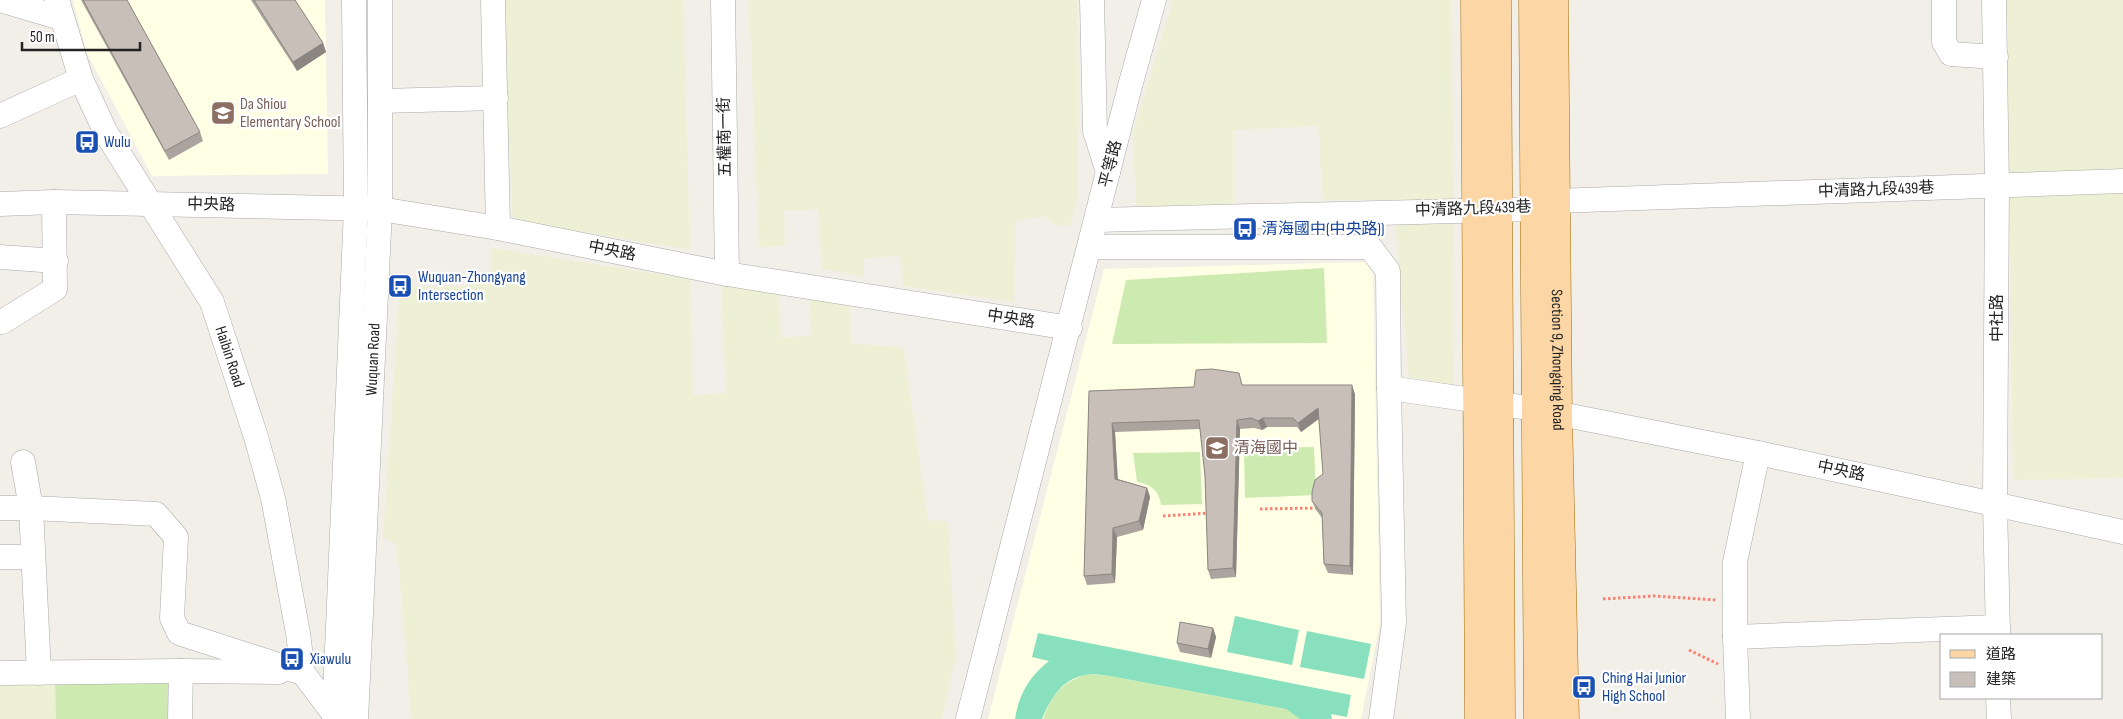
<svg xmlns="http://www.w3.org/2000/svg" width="2123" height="719" font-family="'Sofia Sans Condensed','Noto Sans TC',sans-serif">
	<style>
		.education { fill: #ffffe5 }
		.farmland { fill: #eef0d5 }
		.grass { fill: #cdebb0 }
		.pitch { fill: #88e0be }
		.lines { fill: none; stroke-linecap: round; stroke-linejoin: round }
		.minor-casing { stroke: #a9a9a9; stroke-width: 25 }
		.major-casing { stroke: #a06b00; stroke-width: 29 }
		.path { stroke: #fa8072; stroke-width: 3; stroke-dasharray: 2.5 2.5; stroke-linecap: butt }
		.minor { stroke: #fff; stroke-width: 24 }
		.major { stroke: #fcd6a4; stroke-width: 28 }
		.wall { fill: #aba49e }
		.shaded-wall { fill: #8b8681 }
		.building { fill: #c7bfb8; stroke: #8b8681 }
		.labels { text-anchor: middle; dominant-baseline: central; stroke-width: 4.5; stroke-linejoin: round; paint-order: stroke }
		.education-label { font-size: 16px; fill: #785e54; stroke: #fff; text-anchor: start }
		.street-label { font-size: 16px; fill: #222; stroke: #fff }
		.transit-label { font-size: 16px; fill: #164399; stroke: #fff; text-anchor: start }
	</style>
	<rect width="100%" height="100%" fill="#f2efe9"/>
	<g class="education">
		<polygon points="73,0 325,0 328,174 152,176 87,53"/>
		<polygon points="1366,262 1373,274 1380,623 1361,719 988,719 1104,269"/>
	</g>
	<g class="farmland">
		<polygon points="501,0 683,0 690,250 513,220"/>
		<polygon points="749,0 1077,0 1078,194 1070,226 1054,225 1046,216 1016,221 1014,302 903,286 900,256 864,258 864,277 822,269 818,209 784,211 785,245 759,248"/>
		<polygon points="1173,0 1451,0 1454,197 1453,385 1409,377 1393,200 1323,200 1318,126 1233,130 1233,209 1136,212 1133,133"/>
		<polygon points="2007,0 2123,0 2123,478 2013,480"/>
		<polygon points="492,248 690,279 693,396 726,393 721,283 778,292 781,338 812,335 809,299 849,305 851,343 904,348 928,521 948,521 956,658 942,719 411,719 397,545 383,537 400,287 469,286 469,277 491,276"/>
		<polygon points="55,680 56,719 0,719 0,685"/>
	</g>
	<g class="grass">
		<polygon points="1324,268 1327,343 1112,344 1126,280"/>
		<polygon points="1314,447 1316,495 1245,498 1244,448"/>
		<path d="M1200 452 1202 504 1161 505C1159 491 1151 484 1137 482L1133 453Z"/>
		<path d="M1086 674 1110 676 1286 709 1300 719H1043C1053 692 1060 685 1086 674Z"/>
		<polygon points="173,678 173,719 56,719 55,680"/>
	</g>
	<g class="pitch">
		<polygon points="1235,616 1299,630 1292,665 1227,652"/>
		<polygon points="1307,631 1371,644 1364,679 1300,667"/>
		<path d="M1038 633 1351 695 1347 717 1331 714 1332 719H1300L1286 709 1110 676C1102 675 1092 673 1085 675 1061 680 1051 698 1042 719H1015C1019 694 1029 677 1049 661L1032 657Z"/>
	</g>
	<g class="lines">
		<defs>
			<g id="minor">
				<polyline points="0,0 61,18"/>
				<path id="s1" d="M57 0 81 79 106 133 212 302 256 437 273 498 298 633 303 673 334 714"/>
				<polyline points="493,0 498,228"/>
				<polyline points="723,0 727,274"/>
				<polyline points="1092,0 1095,131 1108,172"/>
				<polyline points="1944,0 1944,42 1951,54 1996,57"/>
				<polyline points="1994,0 1997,186 1995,504 1998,635"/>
				<polyline points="380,101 496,98"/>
				<polyline points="0,116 81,79"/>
				<polyline points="0,204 54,202 380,209 498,228 727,274 1070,328"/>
				<polyline points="1097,220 1535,209 1556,201 2123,181"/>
				<polyline points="1090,247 1370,247 1388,271 1389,388 1535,409 1758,453 2123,532"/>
				<polyline points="0,257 56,261"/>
				<polyline points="2,322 55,289 54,202"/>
				<polyline points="23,462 31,508 39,673"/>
				<polyline points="0,508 31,508 156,514 176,537 172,618 179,633 303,673"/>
				<polyline points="0,557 32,557"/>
				<polyline points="1735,637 1998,627"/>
				<polyline points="2,673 181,671 279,672"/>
				<polyline points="1998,698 1999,719"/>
				<polyline points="180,719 181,671"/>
				<polyline points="334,719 356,209 354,0"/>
				<path id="s2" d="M356 719 380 209V0"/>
				<polyline points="968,719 1130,86 1154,0"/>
				<polyline points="1381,719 1394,623 1389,388"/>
				<polyline points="1738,719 1735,637 1735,562 1758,453"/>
			</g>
			<g id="major">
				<polyline points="1475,0 1479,719"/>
				<polyline points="1497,0 1501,719"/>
				<polyline points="1533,0 1538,719"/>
				<path id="s3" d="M1554 0 1558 415 1565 719"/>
			</g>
		</defs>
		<use href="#minor" class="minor-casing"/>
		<use href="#major" class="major-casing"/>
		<g class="path">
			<polyline points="1260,509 1319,508"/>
			<polyline points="1163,516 1210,513"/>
			<polyline points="1603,599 1654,596 1717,600"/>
			<polyline points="1689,650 1718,664"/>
		</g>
		<use href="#minor" class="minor"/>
		<use href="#major" class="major"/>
	</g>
	<g class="wall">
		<polygon points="81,0 127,0 200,132 203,141 169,160"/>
		<polygon points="251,0 295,0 323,43 326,52 297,71"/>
		<polygon points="1243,385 1355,394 1353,575 1328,573 1324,564 1322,518 1316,510 1312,501 1323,474 1319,419 1301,432 1297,427 1267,427 1262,430 1254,428 1240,429 1236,577 1211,579 1208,570 1205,476 1200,429 1115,432 1118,479 1147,488 1150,497 1143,530 1117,537 1115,583 1087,585 1084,576 1089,391"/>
		<polygon points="1213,628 1216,637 1211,658 1180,652 1177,643"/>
	</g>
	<g class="shaded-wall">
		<polygon points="323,43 326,52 297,71 293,62"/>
		<polygon points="1352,385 1355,394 1353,575 1350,566"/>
		<polygon points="1318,408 1321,417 1301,432 1298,423"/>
		<polygon points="1263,418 1267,427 1262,430 1258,421"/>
		<polygon points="1237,420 1240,429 1236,577 1233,568"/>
		<polygon points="1112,423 1115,432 1118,488 1115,479"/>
		<polygon points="1147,488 1150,497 1143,530 1139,521"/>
		<polygon points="1113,528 1117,537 1115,583 1112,574"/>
		<polygon points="1213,628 1216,637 1211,658 1208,649"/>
	</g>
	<g class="building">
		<polygon points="83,0 127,0 200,132 165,151"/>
		<polygon points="254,0 295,0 323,43 293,62"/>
		<polygon points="1212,369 1239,373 1242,385 1352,385 1350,566 1324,564 1322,513 1312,501 1312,492 1315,480 1323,474 1318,408 1298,423 1293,418 1263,418 1258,421 1251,418 1237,420 1233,568 1208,570 1205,476 1199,420 1112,423 1115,479 1147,488 1139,521 1113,528 1112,574 1084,576 1089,391 1194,387 1196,370"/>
		<polygon points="1180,622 1213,628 1208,649 1177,643"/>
	</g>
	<defs>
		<symbol id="school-square" viewBox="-11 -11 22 22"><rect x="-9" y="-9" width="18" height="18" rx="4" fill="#8d6e63" stroke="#fff"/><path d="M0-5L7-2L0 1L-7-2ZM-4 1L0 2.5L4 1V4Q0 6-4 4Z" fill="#fff"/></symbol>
		<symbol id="bus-square" viewBox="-11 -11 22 22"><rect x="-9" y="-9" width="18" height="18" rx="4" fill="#1a4fb4" stroke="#fff"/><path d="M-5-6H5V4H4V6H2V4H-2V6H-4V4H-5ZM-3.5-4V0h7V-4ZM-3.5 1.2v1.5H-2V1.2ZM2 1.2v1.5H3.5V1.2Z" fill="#fff"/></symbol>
	</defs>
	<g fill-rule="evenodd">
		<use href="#school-square" x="209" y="99" width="28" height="28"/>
		<use href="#bus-square" x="73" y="128" width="28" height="28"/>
		<use href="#bus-square" x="1231" y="215" width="28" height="28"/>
		<use href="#bus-square" x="386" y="272" width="28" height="28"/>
		<use href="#school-square" x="1203" y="434" width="28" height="28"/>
		<use href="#bus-square" x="278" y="645" width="28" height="28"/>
		<use href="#bus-square" x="1570" y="673" width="28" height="28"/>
	</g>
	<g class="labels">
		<g class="education-label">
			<text x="240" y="104">Da Shiou<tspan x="240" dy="18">Elementary School</tspan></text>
			<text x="1234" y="448">清海國中</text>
		</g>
		<g class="street-label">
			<text transform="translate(725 137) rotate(-91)">五權南一街</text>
			<text transform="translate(1111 164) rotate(-76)">平等路</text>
			<text transform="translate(1876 190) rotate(-2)">中清路九段439巷</text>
			<text transform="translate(211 205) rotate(1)">中央路</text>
			<text transform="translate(1473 209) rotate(-2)">中清路九段439巷</text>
			<text transform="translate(612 251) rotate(11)">中央路</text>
			<text transform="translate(1997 318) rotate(-90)">中社路</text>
			<text transform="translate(1011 319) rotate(9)">中央路</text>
			<text stroke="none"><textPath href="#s1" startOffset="399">Haibin Road</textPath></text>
			<text stroke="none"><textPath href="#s2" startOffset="360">Wuquan Road</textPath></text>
			<text stroke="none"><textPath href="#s3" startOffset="360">Section 9, Zhongqing Road</textPath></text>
			<text transform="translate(1841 471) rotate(12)">中央路</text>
		</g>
		<g class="transit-label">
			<text x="104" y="142">Wulu</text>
			<text x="1262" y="229">清海國中(中央路))</text>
			<text x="418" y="277">Wuquan-Zhongyang<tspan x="418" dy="18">Intersection</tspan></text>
			<text x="310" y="659">Xiawulu</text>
			<text x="1602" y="678">Ching Hai Junior<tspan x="1602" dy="18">High School</tspan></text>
		</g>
	</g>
	<rect x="1940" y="634" width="162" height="65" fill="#ffffff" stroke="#a7a7a7"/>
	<rect x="1950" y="650" width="25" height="8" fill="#fcd6a4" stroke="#a7a7a7"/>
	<text x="1986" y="659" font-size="15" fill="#222222">道路</text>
	<rect x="1950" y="672" width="25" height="15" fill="#c7bfb8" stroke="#a7a7a7"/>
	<text x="1986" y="684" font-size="15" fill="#222222">建築</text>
	<path d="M22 42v8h118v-8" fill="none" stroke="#222222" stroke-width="2.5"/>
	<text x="30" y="42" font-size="15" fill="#222222" stroke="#ffffff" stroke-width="4" paint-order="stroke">50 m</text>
</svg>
